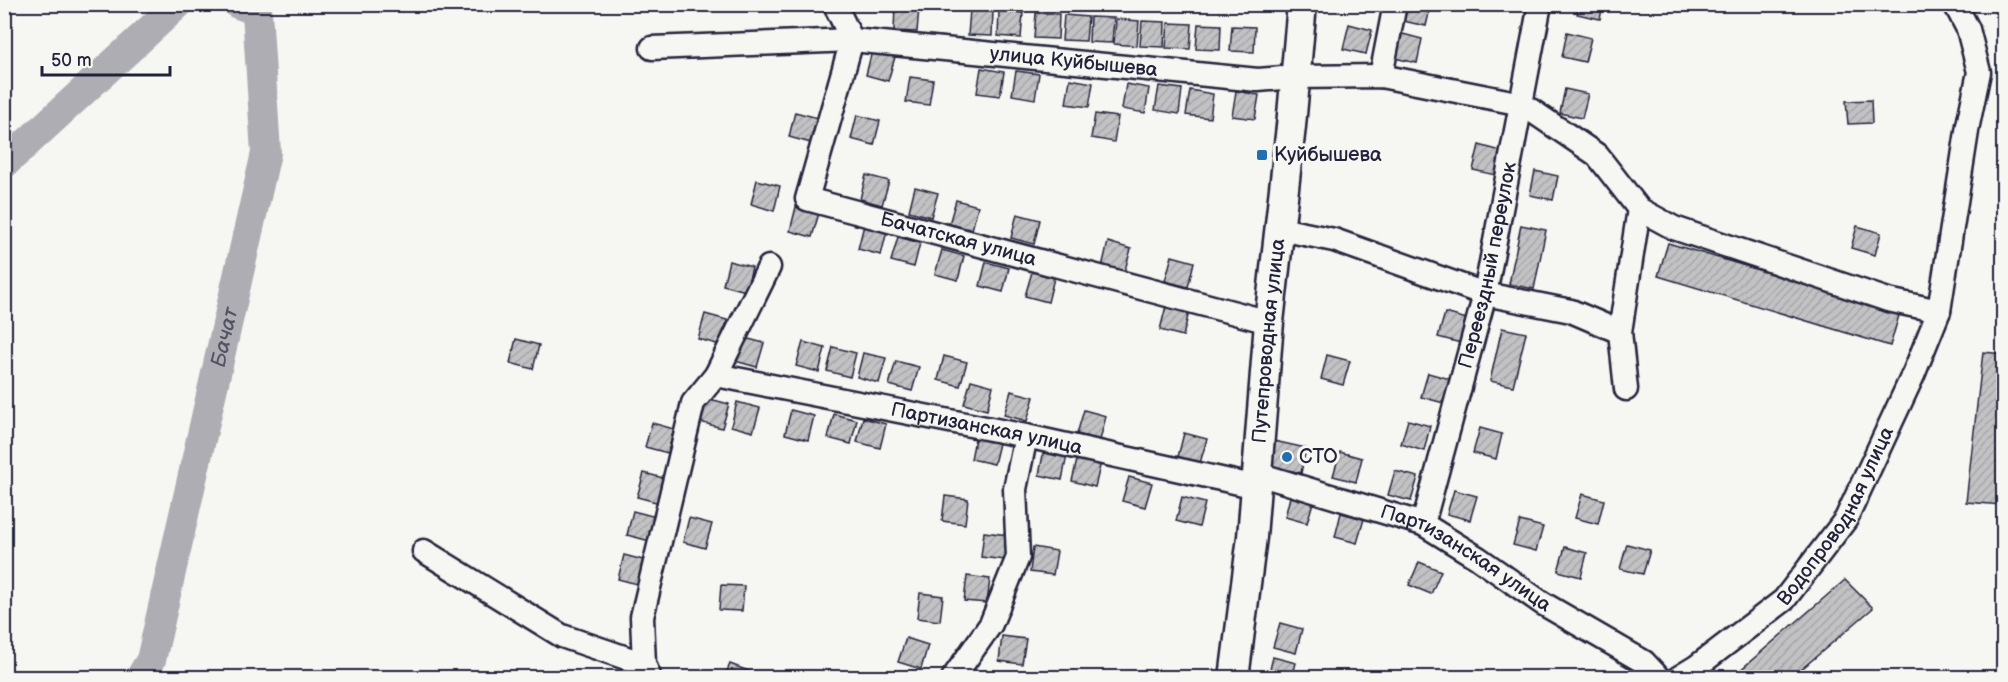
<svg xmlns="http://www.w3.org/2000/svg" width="2008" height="682" font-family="'Balsamiq Sans',sans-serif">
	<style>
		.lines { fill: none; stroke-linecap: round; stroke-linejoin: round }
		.river { stroke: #adadb3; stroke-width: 30 }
		.building { fill: url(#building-hatch); stroke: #22223b; stroke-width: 1.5 }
		.minor-casing { stroke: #22223b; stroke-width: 27 }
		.major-casing { stroke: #22223b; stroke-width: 33 }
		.minor { stroke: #f6f6f2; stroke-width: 22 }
		.major { stroke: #f6f6f2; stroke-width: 28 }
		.poi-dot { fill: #1f6fb2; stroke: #f6f6f2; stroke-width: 2 }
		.labels { text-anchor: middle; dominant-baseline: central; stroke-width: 6; stroke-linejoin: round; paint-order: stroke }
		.street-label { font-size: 20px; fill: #22223b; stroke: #f6f6f2 }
		.poi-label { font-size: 20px; fill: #22223b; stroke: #f6f6f2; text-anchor: start }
		.water-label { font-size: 21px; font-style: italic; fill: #535365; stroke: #f6f6f2 }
	</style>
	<defs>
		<pattern id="building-hatch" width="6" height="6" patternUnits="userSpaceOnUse" patternTransform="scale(1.5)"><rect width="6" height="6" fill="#c2c2c4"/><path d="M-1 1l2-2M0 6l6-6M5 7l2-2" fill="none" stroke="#a6a6a9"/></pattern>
	</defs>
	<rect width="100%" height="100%" fill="#f6f6f2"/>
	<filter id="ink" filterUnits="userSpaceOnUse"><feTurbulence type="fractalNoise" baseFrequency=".0167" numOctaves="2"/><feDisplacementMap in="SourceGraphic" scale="12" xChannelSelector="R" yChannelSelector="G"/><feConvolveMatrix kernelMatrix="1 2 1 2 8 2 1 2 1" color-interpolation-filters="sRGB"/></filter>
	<g filter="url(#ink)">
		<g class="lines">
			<g class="river">
				<polyline points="4,164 178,4"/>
				<path id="s1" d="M140 678 151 660 266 153 257 11 238 4"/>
			</g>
		</g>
		<g class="building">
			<polygon points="1407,4 1431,4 1426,26 1403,21"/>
			<polygon points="1579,4 1603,4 1600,19 1577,14"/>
			<polygon points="895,6 919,7 917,32 894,31"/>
			<polygon points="970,10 993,11 992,36 968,35"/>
			<polygon points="999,11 1023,13 1021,38 998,36"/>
			<polygon points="1036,13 1059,14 1058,39 1034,38"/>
			<polygon points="1064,15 1088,17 1086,41 1062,40"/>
			<polygon points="1090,17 1114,18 1112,43 1089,42"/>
			<polygon points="1116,19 1139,21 1137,46 1114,44"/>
			<polygon points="1142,21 1165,22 1164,47 1140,46"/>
			<polygon points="1168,23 1192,24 1190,49 1166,48"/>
			<polygon points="1198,24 1221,25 1220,50 1196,49"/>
			<polygon points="1349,24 1372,30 1366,54 1343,49"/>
			<polygon points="1232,26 1255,27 1254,52 1230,51"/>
			<polygon points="1567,32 1591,38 1585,62 1562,57"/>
			<polygon points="1399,33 1422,39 1417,63 1394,58"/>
			<polygon points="872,51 895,57 888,81 866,75"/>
			<polygon points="981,68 1004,72 1000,96 977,93"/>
			<polygon points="1016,71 1039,74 1035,99 1012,95"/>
			<polygon points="910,77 933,80 929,105 906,102"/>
			<polygon points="1070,79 1093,83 1089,107 1066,104"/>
			<polygon points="1126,84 1149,88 1145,113 1122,109"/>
			<polygon points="1159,86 1182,89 1179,114 1155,110"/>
			<polygon points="1565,89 1588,94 1582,118 1560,113"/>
			<polygon points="1190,90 1213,94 1210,118 1186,115"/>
			<polygon points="1236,91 1259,95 1255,119 1232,116"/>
			<polygon points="1871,100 1872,123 1848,124 1846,101"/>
			<polygon points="795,112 818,118 811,143 789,137"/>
			<polygon points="1095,114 1118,117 1114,142 1091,138"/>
			<polygon points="857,115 880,121 874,145 851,139"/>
			<polygon points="1479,145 1501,151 1496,175 1473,170"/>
			<polygon points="1535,171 1558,176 1553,200 1530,195"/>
			<polygon points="866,175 889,181 882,205 860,199"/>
			<polygon points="757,180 780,186 774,211 751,204"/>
			<polygon points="915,187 938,193 931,217 909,211"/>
			<polygon points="956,200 978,206 972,230 949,224"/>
			<polygon points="796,207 819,213 812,237 790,231"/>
			<polygon points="1017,214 1040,220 1034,244 1011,238"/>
			<polygon points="864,225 887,231 881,255 858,249"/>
			<polygon points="1521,225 1546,230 1534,289 1509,284"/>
			<polygon points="1857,226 1881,233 1875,255 1851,248"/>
			<polygon points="898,237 920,243 914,267 891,261"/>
			<polygon points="1108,242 1131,249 1124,273 1102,267"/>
			<polygon points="1668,243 1900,312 1890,346 1658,276"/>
			<polygon points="942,250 964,256 958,280 935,274"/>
			<polygon points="1172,256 1194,262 1188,287 1165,281"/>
			<polygon points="729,261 752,267 746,291 723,285"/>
			<polygon points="986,262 1009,268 1003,292 980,286"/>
			<polygon points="1032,272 1054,278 1048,302 1025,296"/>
			<polygon points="1166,306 1189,312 1183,336 1160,330"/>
			<polygon points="1445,313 1467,319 1461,343 1438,337"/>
			<polygon points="705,314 727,320 721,345 698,339"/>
			<polygon points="1502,328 1526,333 1513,386 1490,381"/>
			<polygon points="741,337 764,343 757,367 735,361"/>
			<polygon points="516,339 539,345 533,369 510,363"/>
			<polygon points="803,342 825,348 819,372 796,366"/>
			<polygon points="833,347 856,353 850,377 827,371"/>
			<polygon points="1983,352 2004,354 2002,505 1966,502"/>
			<polygon points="863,353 886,358 879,383 857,377"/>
			<polygon points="1327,355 1350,361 1343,385 1321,379"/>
			<polygon points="944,356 967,362 960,386 938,380"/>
			<polygon points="896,361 919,367 912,391 889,385"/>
			<polygon points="1428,373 1450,379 1444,403 1421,397"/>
			<polygon points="971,380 993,386 987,410 964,404"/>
			<polygon points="1011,391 1034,397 1027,421 1004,415"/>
			<polygon points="706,398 729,404 722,428 700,422"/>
			<polygon points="737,402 760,408 753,432 731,426"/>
			<polygon points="791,410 814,416 808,440 785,434"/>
			<polygon points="1084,410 1106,416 1100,440 1077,434"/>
			<polygon points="834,414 857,420 851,444 828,438"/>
			<polygon points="863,418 886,424 880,448 857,442"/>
			<polygon points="1408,420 1430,426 1424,451 1401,444"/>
			<polygon points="652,423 674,429 668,453 645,447"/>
			<polygon points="1480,428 1502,434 1496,459 1473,453"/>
			<polygon points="1184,433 1207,439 1200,463 1178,457"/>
			<polygon points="976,434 1000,439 994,464 971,459"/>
			<polygon points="1274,441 1306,448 1301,473 1269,466"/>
			<polygon points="1044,450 1067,455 1062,480 1039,475"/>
			<polygon points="1340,452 1362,458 1356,482 1333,476"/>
			<polygon points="1078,456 1101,462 1095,487 1072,481"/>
			<polygon points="1395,471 1418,477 1411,501 1388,495"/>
			<polygon points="644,473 667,479 660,503 637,497"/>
			<polygon points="1129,477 1152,483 1145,507 1122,501"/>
			<polygon points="1454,490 1477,496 1470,520 1447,514"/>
			<polygon points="1291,493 1314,499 1307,523 1285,517"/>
			<polygon points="1582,494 1604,500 1598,524 1575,518"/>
			<polygon points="945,496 968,499 965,524 942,521"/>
			<polygon points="1182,497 1205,503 1199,527 1176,521"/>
			<polygon points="633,511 656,517 650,541 627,535"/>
			<polygon points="1341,513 1364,519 1357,543 1335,537"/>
			<polygon points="689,518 712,524 705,548 683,542"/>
			<polygon points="1520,521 1543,527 1536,551 1513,545"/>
			<polygon points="984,532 1008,535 1005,560 981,557"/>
			<polygon points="1627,544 1650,550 1643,574 1620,569"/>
			<polygon points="1033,547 1057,551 1053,575 1030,572"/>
			<polygon points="1565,547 1587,553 1581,577 1558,571"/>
			<polygon points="624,555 647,561 641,585 618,579"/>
			<polygon points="1419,562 1441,571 1431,594 1409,585"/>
			<polygon points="967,576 990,579 987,603 964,601"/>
			<polygon points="1845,580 1873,608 1791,678 1731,678"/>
			<polygon points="721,585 744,586 742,611 719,610"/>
			<polygon points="920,593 943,596 940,621 917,618"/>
			<polygon points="1280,623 1302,629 1296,653 1273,647"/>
			<polygon points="1002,636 1026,639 1022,664 999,661"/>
			<polygon points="906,638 928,645 921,669 898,662"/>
			<polygon points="1273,657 1296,663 1292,678 1268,678"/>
			<polygon points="730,664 751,672 749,678 724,678"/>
		</g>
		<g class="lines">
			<defs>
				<g id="minor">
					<polyline points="841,4 836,7 852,40"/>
					<path id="s2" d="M852 40 807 199 1269 322"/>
					<path id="s3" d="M652 48 852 40 1258 80 1295 77 1381 76 1522 104 1597 155 1639 209 1674 228 1888 300 1939 311"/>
					<polyline points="1381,76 1395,4"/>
					<polyline points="1280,229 1334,240 1485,294 1571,311 1620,332"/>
					<path id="s4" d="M716 375 1026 436 1257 487"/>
					<polyline points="1626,389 1620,332 1639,209"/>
					<path id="s5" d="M1258 474 1423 524 1478 558 1542 603 1644 662 1659 678"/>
					<path id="s6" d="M1423 524 1485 294 1540 4"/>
					<polyline points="424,551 562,636 644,664"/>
					<polyline points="650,678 644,664 642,617 693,403 716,375 769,267"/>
					<polyline points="953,678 991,624 1018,557 1015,489 1026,436"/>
					<path id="s7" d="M1678 678 1696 667 1784 600 1846 519 1914 373 1939 311 1968 125 1979 72 1968 29 1955 4"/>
				</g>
				<g id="major">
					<path id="s8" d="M1234 678 1252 537 1269 322 1291 126 1302 4"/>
				</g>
			</defs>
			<use href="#minor" class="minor-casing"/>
			<use href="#major" class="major-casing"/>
			<use href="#minor" class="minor"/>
			<use href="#major" class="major"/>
		</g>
	</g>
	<g class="poi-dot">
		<rect x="1256" y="149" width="12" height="12" rx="3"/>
		<circle cx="1287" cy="457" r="6"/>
	</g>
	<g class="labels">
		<g class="street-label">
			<text stroke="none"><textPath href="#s3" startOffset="423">улица Куйбышева</textPath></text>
			<text stroke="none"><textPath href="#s2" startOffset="322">Бачатская улица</textPath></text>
			<text stroke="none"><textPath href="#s6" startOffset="267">Переездный переулок</textPath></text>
			<text stroke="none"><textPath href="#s8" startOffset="339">Путепроводная улица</textPath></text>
			<text stroke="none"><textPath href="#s4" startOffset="276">Партизанская улица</textPath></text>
			<text stroke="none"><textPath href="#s7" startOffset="231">Водопроводная улица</textPath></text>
			<text stroke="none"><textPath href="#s5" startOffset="226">Партизанская улица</textPath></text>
		</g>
		<g class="poi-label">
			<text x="1274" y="155">Куйбышева</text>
			<text x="1299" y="457">СТО</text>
		</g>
		<g class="water-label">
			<text stroke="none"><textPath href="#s1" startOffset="352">Бачат</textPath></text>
		</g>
	</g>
	<rect width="2008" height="682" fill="none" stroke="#f6f6f2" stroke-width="24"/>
	<rect x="12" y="12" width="1984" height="658" fill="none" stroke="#22223b" stroke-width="2" filter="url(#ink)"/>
	<path d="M42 66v9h128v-9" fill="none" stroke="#22223b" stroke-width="3"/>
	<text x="51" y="66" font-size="18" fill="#22223b" stroke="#f6f6f2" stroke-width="4.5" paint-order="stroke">50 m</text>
</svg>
